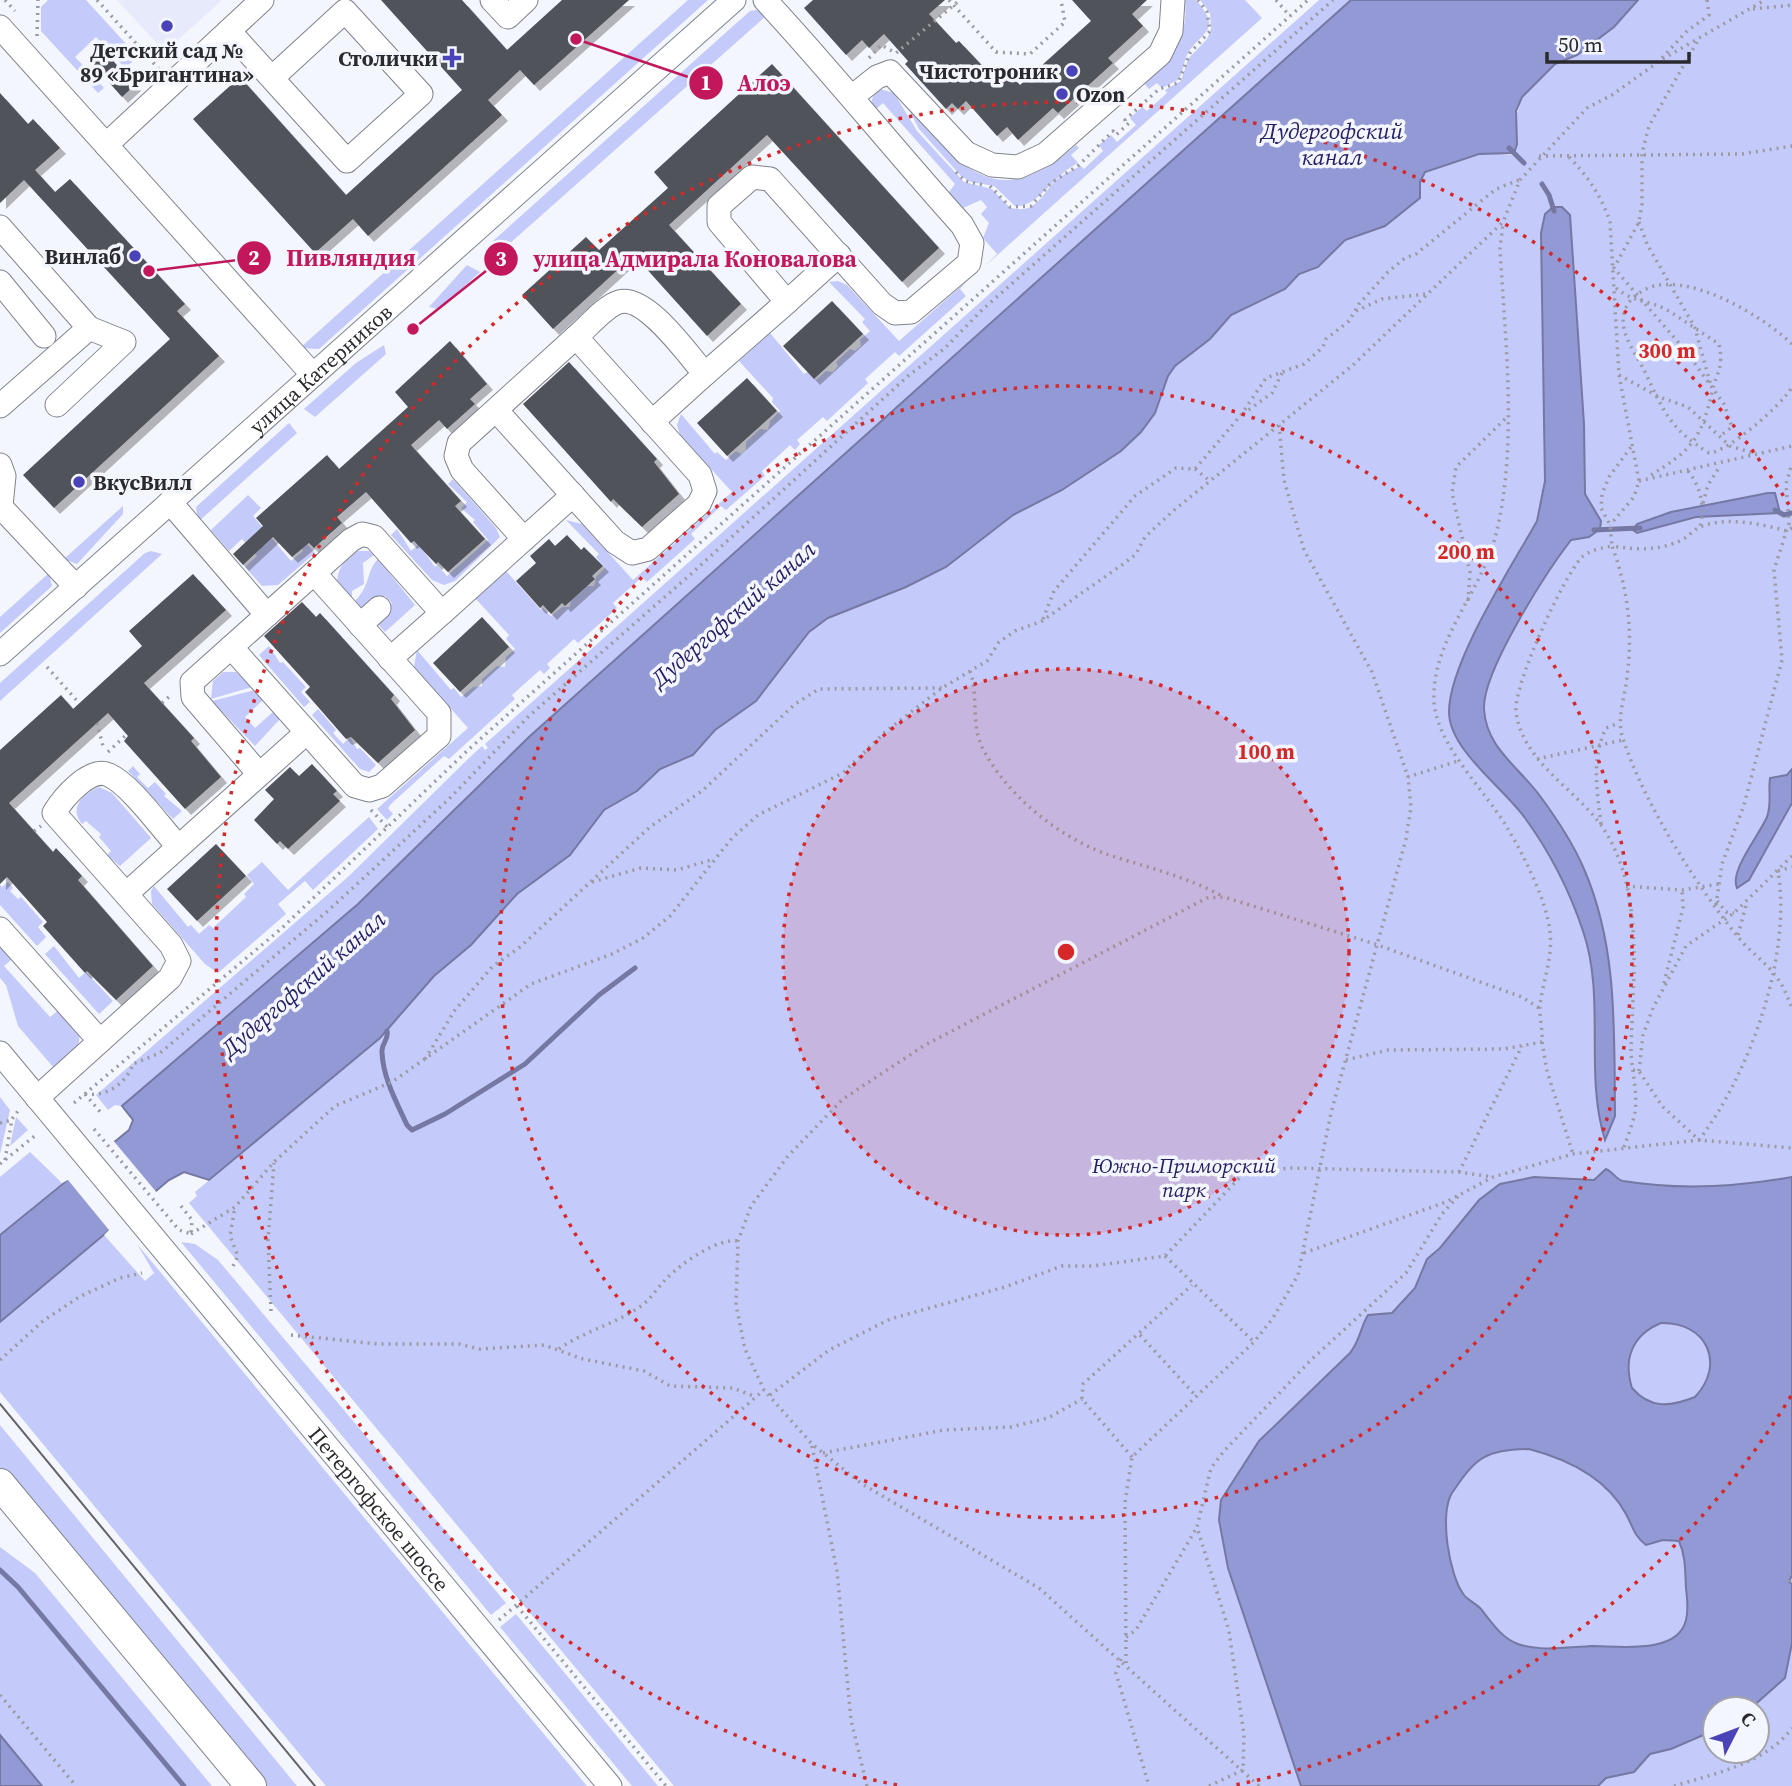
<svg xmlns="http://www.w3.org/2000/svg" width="1792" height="1786" font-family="'Source Serif 4',serif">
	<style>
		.built { fill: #e7eafb }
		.green { fill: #c4caf9; fill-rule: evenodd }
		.water { fill: #9399d5; stroke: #7478a3; stroke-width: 2; fill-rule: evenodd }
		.pier { fill: #f4f6fe }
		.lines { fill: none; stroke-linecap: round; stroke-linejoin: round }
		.stream { stroke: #7478a3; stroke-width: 5 }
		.building { fill: #51525a; filter: url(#shadow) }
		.minor-casing { stroke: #81838c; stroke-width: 25 }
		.major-casing { stroke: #81838c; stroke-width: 32 }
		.path { stroke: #9a9ba1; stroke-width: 3.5; stroke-dasharray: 2 5; stroke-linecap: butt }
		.minor { stroke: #fff; stroke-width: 23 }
		.major { stroke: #fff; stroke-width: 30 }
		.tram { stroke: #636368; stroke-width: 2 }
		.ring { fill: none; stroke: #d62828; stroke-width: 3.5; stroke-dasharray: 3.5 7 }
		.poi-dot { fill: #4942b9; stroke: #f4f6fe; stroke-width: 2.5 }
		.labels { text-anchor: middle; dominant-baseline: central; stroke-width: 7; stroke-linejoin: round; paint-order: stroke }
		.poi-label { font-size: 21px; font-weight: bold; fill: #2a2a2e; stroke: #f4f6fe; text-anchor: end }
		.street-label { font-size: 21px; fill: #2a2a2e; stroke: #f4f6fe }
		.park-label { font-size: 21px; font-style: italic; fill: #221e63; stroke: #f4f6fe }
		.water-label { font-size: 23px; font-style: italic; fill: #252167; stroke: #f4f6fe }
		.centre { fill: #d62828; stroke: #f4f6fe; stroke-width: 3.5 }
		.ring-label { font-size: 21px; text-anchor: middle; font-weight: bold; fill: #d62828; stroke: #f4f6fe; stroke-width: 7; stroke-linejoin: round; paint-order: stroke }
		.leader { fill: none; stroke: #c2185b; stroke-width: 2.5 }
		.callout-dot { fill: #c2185b; stroke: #f4f6fe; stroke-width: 2.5 }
		.mark-label { font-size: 21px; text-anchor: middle; font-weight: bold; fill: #fff }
		.callout-label { font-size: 23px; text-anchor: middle; font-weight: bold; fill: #c2185b; stroke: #f4f6fe; stroke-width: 7; stroke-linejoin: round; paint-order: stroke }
	</style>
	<defs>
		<filter id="shadow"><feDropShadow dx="6" dy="6" stdDeviation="0" flood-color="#0004"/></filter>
	</defs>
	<rect width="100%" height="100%" fill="#f4f6fe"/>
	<polygon class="built" points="117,0 222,0 165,52"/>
	<g class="green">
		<polygon points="48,0 86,0 138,57 125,68 96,37 75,57 104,88 98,93 41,31 41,7"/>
		<polygon points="688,0 708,0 319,349 300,348"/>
		<path d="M1185 0H1196C1223 31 1202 31 1188 53 1183 62 1184 72 1178 80L1162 88 1157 83 1149 89 1144 83C1171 59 1189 38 1185 0Z"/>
		<path d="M1200 0H1245L1262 18 984 267 997 254 983 238 989 223 981 214 987 207 981 200 961 209 947 195 955 184 883 103 875 110 871 104 873 96 880 89 894 93 917 131 964 182 992 189 1009 207C1034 216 1041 196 1055 181 1063 174 1072 170 1081 166L1084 169 1103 151 1099 145 1111 135 1117 142 1136 125 1130 118 1142 107 1147 111 1167 93 1165 90 1181 81 1188 59 1207 39 1211 29 1210 13Z"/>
		<polygon points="1319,0 1351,0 530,736 358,904 122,1106 115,1105 108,1110 96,1095 349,876 467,760 482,746 485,750 488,748 485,744"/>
		<path d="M1638 0H1792V1786H674L189 1203 197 1196 195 1192 380 1038 434 976 471 945 517 894 570 855 604 810 637 791 660 769 688 758 715 730 756 701 809 632 838 613 906 587 946 567 1013 515 1062 490 1121 451 1141 432 1155 413 1168 376 1175 366 1210 339 1231 315 1285 289 1299 274 1312 270 1328 257 1345 240 1413 204 1420 198V182L1424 172 1486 153 1511 155 1517 144 1515 120 1522 97 1555 64 1571 58 1614 27ZM1715 1709H1757V1751H1715Z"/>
		<polygon points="757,10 767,15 498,254 493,241 750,11"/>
		<path d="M908 108C963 170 999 214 1076 145L1079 148 1071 155 1078 163C1053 175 1038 208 1015 206L994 186 971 182 961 176 919 129Z"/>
		<polygon points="467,265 480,272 439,309 429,307"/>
		<polygon points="838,281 847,285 899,341 966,282 960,289 966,296 899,356 895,352 865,379 868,383 827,421 823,417 797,440 800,444 795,450 790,445 762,471 765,476 726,510 721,506 691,534 695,539 647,582 642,577 613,603 617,608 578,643 574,639 547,664 550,668 544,674 540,670 512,695 515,699 449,759 444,756 392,803 388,808 393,814 387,820 377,809 468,728 414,667 417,650 451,690 454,688 461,697 473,687 482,686 482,679 497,666 505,667 506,657 515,649 506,639 509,635 475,598 505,570 541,610 543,608 551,616 562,607 570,607 571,599 586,586 594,586 596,577 605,568 596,557 599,554 566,520 582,524 633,580 732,492 680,435 677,425 681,414 715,454 717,452 726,460 736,451 741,454 746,450 746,442 760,429 768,430 770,421 780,411 772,402 773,398 739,361 770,333 804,374 808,372 816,380 826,371 833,372 838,366 836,362 850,349 855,351 861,346 860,340 870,331 862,322 865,319 829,282"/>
		<polygon points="384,345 386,354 315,417 304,409 356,363"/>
		<polygon points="289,423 297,433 198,522 196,507"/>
		<polygon points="453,479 496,528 500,537 455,581 444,585 432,580 391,535 397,529 411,551 419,544 435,567 437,565 447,576 488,540 473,522 475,520 461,508 467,502 448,484"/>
		<polygon points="248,495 261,508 253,516 291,561 303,551 301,548 306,543 315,553 278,585 262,586 245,567 257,556 242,539 229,551 211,530"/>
		<polygon points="123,506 123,514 77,564 64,559"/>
		<polygon points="151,551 162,554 0,701 0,683 145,553"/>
		<path d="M357 551H369L374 555 363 563 364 584 352 591V598L337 582C338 567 345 560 357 551Z"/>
		<path d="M378 559 415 605 385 632 376 622 392 603 385 596 362 610 355 601C371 585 366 571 378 559Z"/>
		<polygon points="49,573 52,586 0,633 0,617"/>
		<polygon points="269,646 280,663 283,662 306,687 301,692 310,702 304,707 259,655"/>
		<polygon points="223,672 236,672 252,687 211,699 213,681"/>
		<polygon points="255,690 263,700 245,717 255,728 273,712 280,719 255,746 212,701"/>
		<polygon points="318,709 336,730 333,733 343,744 350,737 357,749 360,748 376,765 369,772 360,769 312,715"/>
		<polygon points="133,766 140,774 137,777 148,788 155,782 166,794 164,796 182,811 173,819 128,771"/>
		<path d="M99 787 112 793 151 838 120 866 107 855 111 851 99 837 101 834 86 821 82 824C69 808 82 794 99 787Z"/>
		<polygon points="369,817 378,829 313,890 305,881 278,904 286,914 218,973 205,964 152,904 151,891 154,886 188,927 191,925 199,934 209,925 213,928 246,897 244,894 254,884 247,875 262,862 288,890"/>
		<polygon points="8,882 13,888 10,891 18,899 21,897 43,922 38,927 46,937 37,946 0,905 0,885 2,887"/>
		<polygon points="0,938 13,958 4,966 50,1017 59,1010 80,1034 78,1048 54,1068 18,1026 6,985 0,978"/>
		<polygon points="54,946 79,978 86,972 113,1001 99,1014 45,954"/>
		<polygon points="0,1097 10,1110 0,1154"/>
		<polygon points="16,1117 28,1130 10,1146"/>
		<polygon points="30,1152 62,1183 0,1234 0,1177"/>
		<polygon points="104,1235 145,1281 154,1273 137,1244 587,1786 326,1786 0,1392 0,1322"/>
		<polygon points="181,1242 195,1244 218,1260 506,1603 491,1615"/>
		<polygon points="0,1425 297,1786 263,1786 0,1469"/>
		<polygon points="0,1547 35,1573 212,1786 42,1786 0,1735"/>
		<polygon points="516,1614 658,1786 632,1786 500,1627"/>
	</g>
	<g class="water">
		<polygon points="1351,0 1638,0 1614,27 1577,55 1555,64 1522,97 1516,111 1517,144 1514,153 1479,154 1425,172 1420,182 1420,198 1385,226 1345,240 1318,267 1299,274 1285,289 1231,315 1210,339 1175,366 1168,376 1155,413 1141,432 1121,451 1062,490 1013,515 946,567 906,587 828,618 809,632 756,701 715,730 693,755 660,769 637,791 604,810 570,855 517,894 471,945 434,976 380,1038 209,1180 184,1172 169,1180 0,1322 0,1235 129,1130 133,1120 122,1106 358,904 530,736"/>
		<path d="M1553 207H1562L1570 215 1584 424 1585 494 1601 521 1600 529 1589 537 1571 540C1547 571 1482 672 1484 709 1486 748 1519 767 1540 796 1557 819 1573 843 1584 869 1618 947 1614 1032 1615 1116L1605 1140C1584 1073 1606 998 1583 931 1570 892 1549 851 1525 818 1505 789 1449 750 1449 712 1449 662 1512 566 1537 521L1545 481 1541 233 1545 214Z"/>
		<polygon points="1768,493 1775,493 1780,513 1696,517 1637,533 1633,530 1637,524 1671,512"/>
		<path d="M1792 769V803L1749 880 1737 888C1729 871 1760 834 1767 817 1772 803 1768 792 1770 778L1787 775Z"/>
		<path d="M1606 1169C1614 1172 1615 1179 1623 1181 1678 1190 1737 1187 1792 1177V1575L1789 1582 1792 1584V1643L1785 1678 1750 1709H1715V1730L1671 1749 1650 1754 1634 1772 1606 1778 1598 1786H1301L1228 1568 1219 1520 1221 1500 1259 1441 1350 1353C1360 1341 1360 1328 1368 1315L1392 1313 1415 1288 1427 1259 1440 1248 1479 1200 1500 1184 1534 1177 1594 1180ZM1661 1323C1707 1322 1726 1364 1695 1397 1670 1407 1650 1409 1632 1388 1623 1359 1632 1335 1661 1323ZM1529 1449C1567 1459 1606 1477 1626 1514 1633 1527 1634 1536 1646 1545L1663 1540 1679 1541C1686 1557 1685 1572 1686 1588 1687 1599 1689 1609 1686 1620 1678 1655 1618 1646 1592 1646 1569 1647 1540 1652 1518 1644 1501 1638 1491 1621 1480 1608 1475 1603 1468 1600 1464 1595 1449 1576 1439 1513 1452 1493 1476 1457 1485 1450 1529 1449Z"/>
		<polygon points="0,1735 42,1786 0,1786"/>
	</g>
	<polygon class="pier" points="112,1139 158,1194 107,1237 104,1235 109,1230 68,1180 62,1183 60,1181"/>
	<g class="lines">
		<g class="stream">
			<polyline points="1509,148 1524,163"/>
			<polyline points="1542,184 1549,195 1554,211"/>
			<polyline points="1775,510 1784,515 1792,513"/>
			<polyline points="1594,530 1640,528"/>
			<path d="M387 1031C389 1041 381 1043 382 1052 383 1078 396 1101 407 1125L412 1130 445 1114 525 1064 599 995 635 968"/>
			<polyline points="0,1570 18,1587 184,1786"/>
		</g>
	</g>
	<g class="building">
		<polygon points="381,0 462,0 507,50 562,0 629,0 534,85 520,70 488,100 502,115 368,236 353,219 315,253 193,119 240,77 346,195 462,90"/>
		<polygon points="813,0 945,0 929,14 956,43 959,41 992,76 1002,66 1020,85 1091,21 1072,0 1147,0 1132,14 1143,26 1108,58 1113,63 1058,113 1053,108 1018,140 1007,127 997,136 966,101 958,109 952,103 946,109 905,64 908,61 884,34 869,48 862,40 846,55 804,8"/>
		<polygon points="103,50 135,85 122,97 90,61"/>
		<polygon points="772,64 939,248 902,282 767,135 669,225 741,304 707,336 634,255 553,329 522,295 586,237 599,250 668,188 654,172"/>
		<polygon points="0,93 28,124 33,119 60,148 35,170 55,192 70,179 185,304 177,311 219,356 54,508 23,475 170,339 24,180 0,203"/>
		<polygon points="832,301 863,334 814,379 783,346"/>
		<polygon points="450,341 487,384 470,399 475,404 447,429 439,420 411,445 461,501 455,506 485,539 448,572 438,562 436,564 414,541 411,543 366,492 337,517 342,523 314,548 309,543 292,557 273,537 243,565 233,554 263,526 256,518 327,455 339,469 408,407 395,392"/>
		<polygon points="569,362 657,459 654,462 679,494 642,527 613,499 611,502 523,404"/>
		<polygon points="747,378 777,411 727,456 697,423"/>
		<polygon points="567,535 581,550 584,547 603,566 592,576 595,579 565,606 562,603 551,614 543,605 540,608 516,581 536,563 530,556 549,539 555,546"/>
		<polygon points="193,574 226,610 144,683 194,738 191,741 221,777 185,809 124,741 128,736 108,713 9,803 53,852 56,848 82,876 78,880 153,966 116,1000 87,971 85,973 43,926 47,922 7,877 0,884 0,750 61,695 73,709 142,646 129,631"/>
		<polygon points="302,602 316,617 320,613 394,695 391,699 415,730 378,763 351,737 346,739 305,692 310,687 264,636"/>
		<polygon points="482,617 509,647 460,692 433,663"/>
		<polygon points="312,764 337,791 333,794 340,801 288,849 280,841 277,844 254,820 274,799 265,790 290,767 299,776"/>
		<polygon points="216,844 246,876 197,921 167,889"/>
	</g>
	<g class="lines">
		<defs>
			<g id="minor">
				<polyline points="492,0 508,17 526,0"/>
				<polyline points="0,27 313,375"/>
				<polyline points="229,31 347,161 421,94 345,11 272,78"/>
				<polyline points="853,96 877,77 890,72 966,153 992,165 1018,167 1046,154 1160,54 1171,31 1173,0"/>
				<polyline points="106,145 262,0"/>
				<polyline points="0,227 89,328 0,406"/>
				<polyline points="0,282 44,336"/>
				<polyline points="787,302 839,255"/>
				<polyline points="57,405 124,342 89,328"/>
				<path d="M496 410 615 542 632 553 648 549 699 504 705 491 700 475 576 337C588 327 605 306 619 302 646 294 688 355 705 374L787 302 719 222V206L752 177 770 179 882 304 895 313 911 312 969 263 972 243 962 225C895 151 833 73 765 0"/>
				<polyline points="652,422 705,374"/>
				<polyline points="0,465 4,476 1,506"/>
				<polyline points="170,502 267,615"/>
				<polyline points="0,506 76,587"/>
				<polyline points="524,539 462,470 456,456 459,443 576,337"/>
				<polyline points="360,625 379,608"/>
				<polyline points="231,647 355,786 369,790 382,786 439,736 439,713 314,573"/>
				<path id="s1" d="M0 654 734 0"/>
				<polyline points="390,659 442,613"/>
				<polyline points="259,774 193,697 192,682 351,540 362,534 374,537 442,613 573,495"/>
				<polyline points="126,894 307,732"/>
				<polyline points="0,929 100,1041"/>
				<path id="s2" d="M0 1053 610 1786"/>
				<path d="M37 1098 170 978 179 961 171 945 54 813C63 798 90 766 109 775 131 785 161 828 178 846"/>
			</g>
			<polyline id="major" points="0,1484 251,1786"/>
		</defs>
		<use href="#minor" class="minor-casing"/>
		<use href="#major" class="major-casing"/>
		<g class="path">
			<polyline points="5,0 15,11"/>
			<polyline points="97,0 159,69"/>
			<polyline points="949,0 996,52 1030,54 1065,22 1061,0"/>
			<polyline points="1276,0 1290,16"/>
			<polyline points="1753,9 1792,5"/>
			<polyline points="37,36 38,0"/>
			<polyline points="1697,42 1649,126 1642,153 1642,204 1639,222 1614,268 1685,350 1724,404 1732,427 1720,436"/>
			<polyline points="869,58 881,45 896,53 960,0"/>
			<polyline points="1662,58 1686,32 1709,15 1707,0"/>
			<polyline points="1539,156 1742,154 1792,146"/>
			<path d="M1569 157C1588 177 1601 195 1610 222L1619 375 1639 481 1634 497 1610 525"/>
			<polyline points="956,172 965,181 983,185"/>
			<polyline points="990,186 1010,207 1031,206 1051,183 1079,165 1113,131 1116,135 1129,123 1125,120 1159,89 1178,83 1190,53 1210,31 1207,12 1198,0"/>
			<polyline points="1639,222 1647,244 1695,328 1711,386"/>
			<path d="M1616 288C1634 303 1649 300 1667 310 1685 321 1702 333 1719 344 1724 368 1717 371 1712 392 1701 441 1690 451 1648 477"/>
			<polyline points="1356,311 1382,299 1426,294"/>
			<path d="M1792 344C1763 316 1684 268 1644 290 1634 296 1627 302 1624 313 1619 334 1637 355 1645 372 1664 412 1670 429 1709 453 1728 452 1782 405 1792 387"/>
			<polyline points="1619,375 1659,397 1688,407 1730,446 1756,454"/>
			<polyline points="1243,414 1272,393 1282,373"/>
			<polyline points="1279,425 1284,480 1304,550 1372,672 1408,777"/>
			<polyline points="1195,469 1210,481"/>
			<path d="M1688 471C1701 487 1705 506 1700 527"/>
			<polyline points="1639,481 1792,446"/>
			<polyline points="1703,503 1708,485 1720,466"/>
			<path d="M1792 528 1787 531C1761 524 1726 516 1700 527 1693 530 1688 537 1682 540 1658 551 1637 550 1612 546 1628 589 1633 631 1627 677 1625 698 1616 718 1623 739 1644 803 1696 885 1738 937 1750 952 1767 963 1778 979 1784 987 1788 999 1792 1008"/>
			<polyline points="1468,601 1470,572 1452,493 1456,467 1505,419"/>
			<polyline points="1043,619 1054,591 1135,496 1176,468 1195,469 1241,415 1266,378 1304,364 1323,347 1326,339 1349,321 1359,304 1388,272 1405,258 1416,254 1496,189 1519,180"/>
			<polyline points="47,667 79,703"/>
			<path d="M970 671C979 696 970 723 983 749 1008 797 1061 839 1112 856 1150 868 1187 877 1222 896"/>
			<polyline points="162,703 171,695"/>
			<polyline points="97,723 103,746"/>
			<polyline points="108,752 127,734"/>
			<polyline points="1537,759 1623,740"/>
			<polyline points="371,810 389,829"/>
			<path d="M1601 824C1597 790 1591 759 1606 728L1619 723"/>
			<polyline points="34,831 41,826"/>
			<polyline points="592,882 641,868 677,870 714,859"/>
			<polyline points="1626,886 1682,890 1719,884"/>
			<polyline points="1717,901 1726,912 1734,913"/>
			<polyline points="1716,905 1722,864 1744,805 1782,660 1774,570 1789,523 1786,484 1792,463"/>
			<polyline points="1738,935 1747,902"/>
			<polyline points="1664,983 1683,908 1682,890"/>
			<polyline points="1542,1042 1547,1071 1573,1154"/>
			<polyline points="425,1059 455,1010 492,967 520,947 650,827 702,791 795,704 819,689 942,688"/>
			<path d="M1346 1060 1388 1050 1504 1049 1542 1042C1543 1030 1539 1016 1540 1005 1543 981 1553 957 1550 932 1547 901 1524 856 1508 829 1486 791 1437 746 1434 702 1431 640 1482 592 1496 534 1518 446 1505 339 1500 248L1503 224"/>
			<path d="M1633 1070 1639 1071 1662 1106 1699 1140C1750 1073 1792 956 1778 871L1792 867"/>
			<polyline points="1639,1071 1643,1035 1653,1008 1686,946 1734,913 1792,856"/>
			<path d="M85 1094C106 1097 126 1084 133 1064L160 1053 330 909 449 799 529 716 691 574 908 376 945 348 982 310 1333 0"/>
			<polyline points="85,1094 102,1114"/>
			<polyline points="74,1103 282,928 468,750 1308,0"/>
			<polyline points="0,1123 12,1120"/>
			<polyline points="94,1129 179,1230 191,1234"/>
			<path d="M1624 1147C1628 1136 1633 1123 1635 1112 1638 1091 1631 1069 1631 1048 1633 976 1645 888 1601 825 1574 788 1523 762 1516 712 1513 686 1563 577 1582 557 1590 550 1602 548 1612 546L1610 525 1601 508 1602 494 1609 477 1631 447"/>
			<polyline points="5,1160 12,1119 18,1111"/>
			<polyline points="0,1164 37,1134"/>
			<polyline points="1459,1172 1522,1046"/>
			<polyline points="181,1206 192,1220 191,1234"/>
			<polyline points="191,1234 235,1207 274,1162 335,1106 392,1082 531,984 612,954 643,938 670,916 732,838 758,815 843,773 885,732 942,688 987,661 999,642 1015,631 1042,621 1126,562 1136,554 1145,537 1173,511 1353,365 1503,222 1520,180 1587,108 1612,95 1661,60 1765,0"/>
			<polyline points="1304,1253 1446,1202 1493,1177 1573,1154 1699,1140 1792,1148"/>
			<polyline points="1165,1256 1254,1342"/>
			<polyline points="233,1266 238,1256 230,1236 235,1207"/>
			<polyline points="271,1311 268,1240 274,1163"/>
			<polyline points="291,1335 378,1344 459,1344 479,1349 544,1345 583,1359 644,1371 670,1386 733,1388 756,1397"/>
			<polyline points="1140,1335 1196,1396"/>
			<path d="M559 1349C584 1331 616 1324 641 1306 651 1299 658 1287 667 1278 682 1263 717 1238 738 1241"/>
			<polyline points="0,1360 43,1321 79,1297 120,1278 142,1273"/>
			<polyline points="770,1395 829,1350 890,1319 1005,1287 1062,1266 1093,1266 1165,1256 1245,1172 1291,1168 1459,1172 1493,1177"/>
			<polyline points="812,1446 837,1571 851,1720 867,1786"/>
			<polyline points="823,1453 944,1430 1011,1427 1048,1418 1082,1399"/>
			<polyline points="1132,1457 1082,1399 1083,1384 1192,1285"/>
			<polyline points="1789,1582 1792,1575"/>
			<polyline points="517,1606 666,1786"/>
			<polyline points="499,1620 764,1390"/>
			<polyline points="1126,1637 1136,1630 1196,1529"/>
			<polyline points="1121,1659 1116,1673 1149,1786"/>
			<polyline points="1126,1663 1125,1503 1132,1457 1254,1342 1273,1318 1298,1275 1331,1113 1406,839 1411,807 1408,777 1461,760"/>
			<polyline points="0,1695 76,1786"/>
			<polyline points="1209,1786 1243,1770 1244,1735 1229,1631 1197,1527 1211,1468 1224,1451 1312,1359 1406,1273 1442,1214 1461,1193"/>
			<polyline points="1259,1786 1039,1588 862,1484 812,1444 764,1390 745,1349 736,1305 738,1241 751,1206 788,1156 843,1099 925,1045 1207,898 1224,897 1375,944 1522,997 1539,1008"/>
			<path d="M1674 1786C1713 1774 1767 1763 1792 1728"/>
		</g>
		<use href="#minor" class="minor"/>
		<use href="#major" class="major"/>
		<polyline class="tram" points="0,1404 315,1786"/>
	</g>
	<circle cx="1066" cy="952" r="283" fill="#d62828" fill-opacity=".12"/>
	<g class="ring">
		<circle cx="1066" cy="952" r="283"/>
		<circle cx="1066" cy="952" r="566"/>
		<path d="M1791 1396A850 850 0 0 1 1235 1785M897 1785A850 850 0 1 1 1791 508"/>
	</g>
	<g class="poi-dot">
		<circle cx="167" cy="26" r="7"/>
		<path d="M448.5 47.5h7v7h7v7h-7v7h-7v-7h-7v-7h7z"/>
		<circle cx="1072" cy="71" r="7"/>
		<circle cx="1062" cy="94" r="7"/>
		<circle cx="135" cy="256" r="7"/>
		<circle cx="79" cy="482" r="7"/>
	</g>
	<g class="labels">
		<g class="poi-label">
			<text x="167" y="50" text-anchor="middle">Детский сад №<tspan x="167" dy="24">89 «Бригантина»</tspan></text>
			<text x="438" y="58">Столички</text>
			<text x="1058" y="71">Чистотроник</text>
			<text x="1076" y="94" text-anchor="start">Ozon</text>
			<text x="121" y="256">Винлаб</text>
			<text x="93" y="482" text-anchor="start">ВкусВилл</text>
		</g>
		<g class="street-label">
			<text stroke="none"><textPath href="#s1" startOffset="429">улица Катерников</textPath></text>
			<text stroke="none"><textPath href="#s2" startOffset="593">Петергофское шоссе</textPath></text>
		</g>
		<g class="park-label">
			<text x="1184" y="1165">Южно-Приморский<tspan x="1184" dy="24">парк</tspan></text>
		</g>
		<g class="water-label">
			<text x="1332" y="131">Дудергофский<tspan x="1332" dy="26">канал</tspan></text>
			<text transform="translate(733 614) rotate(-41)">Дудергофский канал</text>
			<text transform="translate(303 984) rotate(-41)">Дудергофский канал</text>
		</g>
	</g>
	<circle cx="1066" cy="952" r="10" class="centre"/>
	<g class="ring-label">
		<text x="1667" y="358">300 m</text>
		<text x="1466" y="559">200 m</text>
		<text x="1266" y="759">100 m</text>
	</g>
	<path class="leader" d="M576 39L706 83M149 271L254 258M413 329L501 259"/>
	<g class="callout-dot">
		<circle cx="576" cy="39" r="7"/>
		<circle cx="149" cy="271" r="7"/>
		<circle cx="413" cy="329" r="7"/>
		<circle cx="706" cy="83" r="18"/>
		<circle cx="254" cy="258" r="18"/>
		<circle cx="501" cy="259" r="18"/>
	</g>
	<g class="mark-label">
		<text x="706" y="90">1</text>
		<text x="254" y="265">2</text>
		<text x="501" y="266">3</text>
	</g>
	<g class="callout-label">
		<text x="764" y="91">Алоэ</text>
		<text x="351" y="266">Пивляндия</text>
		<text x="695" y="267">улица Адмирала Коновалова</text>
	</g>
	<g transform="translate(1736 1730) rotate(48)"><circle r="33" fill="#f4f6fe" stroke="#a3a4ab" stroke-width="2"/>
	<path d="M0-5L12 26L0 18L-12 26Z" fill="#4942b9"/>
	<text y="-10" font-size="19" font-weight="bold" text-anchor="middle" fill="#2a2a2e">С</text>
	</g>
	<path d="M1547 52v10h142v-10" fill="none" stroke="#2a2a2e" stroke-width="3.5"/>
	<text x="1558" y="52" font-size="21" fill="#2a2a2e" stroke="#f4f6fe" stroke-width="5" paint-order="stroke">50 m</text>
</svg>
